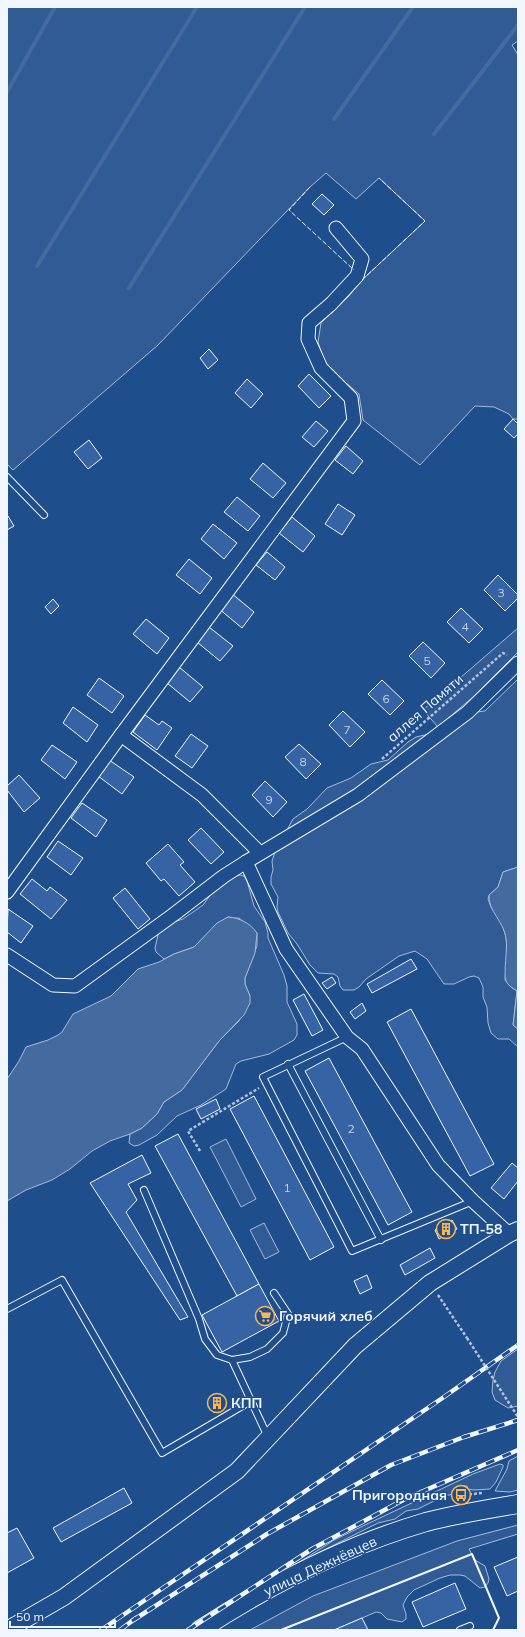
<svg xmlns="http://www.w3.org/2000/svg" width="525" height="1637" font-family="Mulish,sans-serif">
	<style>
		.built { fill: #305b95; stroke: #a8bbd7 }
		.water { fill: #446ba0; stroke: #a8bbd7 }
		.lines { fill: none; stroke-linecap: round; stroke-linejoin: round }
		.stream { stroke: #446ba0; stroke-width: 4 }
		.building { fill: #3563a3; stroke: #f2f6ff }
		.service-casing { stroke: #f2f6ff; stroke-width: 8 }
		.minor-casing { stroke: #f2f6ff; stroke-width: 15 }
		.tertiary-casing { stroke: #f2f6ff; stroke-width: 18 }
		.secondary-casing { stroke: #f2f6ff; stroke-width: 20 }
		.path { stroke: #b3c4dc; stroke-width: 2.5; stroke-dasharray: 3 2; stroke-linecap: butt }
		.service { stroke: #1f4e8c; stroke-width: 6 }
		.minor { stroke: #1f4e8c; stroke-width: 13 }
		.tertiary { stroke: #1f4e8c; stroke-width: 16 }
		.secondary { stroke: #1f4e8c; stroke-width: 18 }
		.rail-casing { stroke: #f2f6ff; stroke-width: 4.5 }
		.rail { stroke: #1f4e8c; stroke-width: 3; stroke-dasharray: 9; stroke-linecap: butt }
		.path-bridge { stroke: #b3c4dc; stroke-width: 2.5; stroke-dasharray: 3 2; stroke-linecap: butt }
		.fence { stroke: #f2f6ff; stroke-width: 1; stroke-dasharray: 5 2; stroke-linecap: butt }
		.wall { stroke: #f2f6ff; stroke-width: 2 }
		.labels { text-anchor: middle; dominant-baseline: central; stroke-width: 3; stroke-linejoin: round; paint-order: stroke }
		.number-label { font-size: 12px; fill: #c3d1e8 }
		.street-label { font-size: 14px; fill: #f2f6ff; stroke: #1f4e8c }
		.poi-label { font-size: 14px; font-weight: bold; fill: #f2f6ff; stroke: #1f4e8c; text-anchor: start }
	</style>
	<rect width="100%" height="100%" fill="#1f4e8c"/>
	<g class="built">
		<polygon points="7,7 518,7 518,41 512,45 518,55 518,419 513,419 509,414 494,407 475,406 420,465 363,420 359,394 326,366 318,342 321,323 349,296 362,280 425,221 379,178 356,199 326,173 310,187 158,345 13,470 7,464"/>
		<polygon points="518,628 518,652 474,696 438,727 423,710"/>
		<polygon points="518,679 518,867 503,872 498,887 489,895 488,899 491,907 502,924 506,937 507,950 505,980 512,988 517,991 513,1025 518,1029 518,1047 509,1039 498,1039 491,1033 488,1023 487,1007 483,997 483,987 479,978 474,976 469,977 454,984 444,984 427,959 415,951 399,956 366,979 359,987 354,990 343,990 340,986 338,977 334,974 318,973 310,965 297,944 288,933 278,912 277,907 278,897 271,884 271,877 273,870 272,861 275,852 293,819 307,809 327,788 351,778 371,764 388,760 408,742 416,737 429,734 477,712 485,711"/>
		<polygon points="240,875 244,876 247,881 254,906 265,922 268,933 268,938 284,975 287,986 287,1002 297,1024 297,1035 294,1040 269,1054 241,1061 236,1064 226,1089 201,1105 177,1116 157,1135 139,1145 134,1146 129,1143 130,1134 142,1128 157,1114 164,1102 182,1090 219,1041 239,1021 250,996 245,984 245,978 257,946 257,933 239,918 234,918 228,917 210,931 194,947 174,954 164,959 156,952 155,948 158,935 160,931 171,923 183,919 203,905 216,887 226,878"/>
		<polygon points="226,1139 256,1199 241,1207 210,1147"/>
		<polygon points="264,1223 279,1252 265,1259 250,1230"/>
		<polygon points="518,1349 518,1406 508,1408 495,1400 492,1392 493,1380 495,1372 501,1361"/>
		<polygon points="518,1456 518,1490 510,1492 495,1491 507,1469 509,1461"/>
		<polygon points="500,1464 503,1465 503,1467 496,1482 490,1489 474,1490 468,1489 467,1486 459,1486 450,1495 446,1495 418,1509 406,1511 395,1519 378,1523 298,1563 334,1540 365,1525 473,1474"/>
		<polygon points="518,1525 518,1534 469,1549 475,1560 485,1566 489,1579 488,1583 485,1587 480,1588 465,1576 460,1575 450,1575 440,1578 414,1590 407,1597 403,1605 406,1614 406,1619 402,1622 387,1619 381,1613 376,1612 334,1630 250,1630 313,1596 457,1541"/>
	</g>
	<g class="water">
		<path d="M518 867V1029L513 1025 517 991C513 988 508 986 506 981 503 974 508 948 506 938 504 922 488 911 489 895L498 887 503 872Z"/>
		<path d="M228 917C240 918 250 923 257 933L255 953 245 978V984L250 996V1003L244 1015 219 1041 182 1090 164 1102 157 1114 142 1128 130 1134 110 1141 92 1151 70 1169 52 1180 26 1190 7 1201V1079L19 1061 26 1047 48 1040 58 1035 62 1032 73 1014 111 996 138 969 159 962 174 954 194 947 217 923Z"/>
	</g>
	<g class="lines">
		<g class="stream">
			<polyline points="7,92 55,7"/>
			<polyline points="334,119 413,7"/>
			<polyline points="434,134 518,25"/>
			<polyline points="37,266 197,7"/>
			<polyline points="129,288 305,7"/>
		</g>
	</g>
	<g class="building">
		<polygon points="322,194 334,205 324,215 312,204"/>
		<polygon points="209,349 218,360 208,369 200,358"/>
		<polygon points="309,374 331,396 319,408 298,386"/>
		<polygon points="247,379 263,394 251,408 235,393"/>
		<polygon points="513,419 518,424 518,434 514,438 504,429"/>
		<polygon points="316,421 328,431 314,447 302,437"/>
		<polygon points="89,440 102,458 88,469 74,452"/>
		<polygon points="346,446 363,461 353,474 335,460"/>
		<polygon points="263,463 286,483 273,498 250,479"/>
		<polygon points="237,497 260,516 248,531 224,512"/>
		<polygon points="338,504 355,515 342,535 325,524"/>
		<polygon points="8,516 14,526 7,530 7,517"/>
		<polygon points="292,517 315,536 303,552 279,533"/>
		<polygon points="213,524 237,543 224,559 201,539"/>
		<polygon points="267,552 285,567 275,580 256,565"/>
		<polygon points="189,559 212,578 200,594 176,575"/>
		<polygon points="498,575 518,595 518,598 505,611 484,590"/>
		<polygon points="231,593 254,612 242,628 218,608"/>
		<polygon points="53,599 59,606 51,614 45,607"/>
		<polygon points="461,608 483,629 469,643 447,622"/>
		<polygon points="146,619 169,638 157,654 133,634"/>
		<polygon points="209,627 233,646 220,661 197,642"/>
		<polygon points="423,642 445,663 431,678 409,656"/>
		<polygon points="179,667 203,687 190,702 167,683"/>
		<polygon points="99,678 124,696 112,713 87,695"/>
		<polygon points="382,680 404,701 390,715 368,694"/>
		<polygon points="73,707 98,725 87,742 63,723"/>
		<polygon points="343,711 365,732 350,747 329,725"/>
		<polygon points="145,715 159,725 162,721 172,728 157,750 133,732"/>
		<polygon points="191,734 208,746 192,768 175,756"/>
		<polygon points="299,744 321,764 306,779 285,757"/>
		<polygon points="52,745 77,762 65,779 41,760"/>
		<polygon points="109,760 134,777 122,794 98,776"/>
		<polygon points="19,775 40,798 24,812 7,790 7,786"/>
		<polygon points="265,781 287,802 273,817 252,795"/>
		<polygon points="82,803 107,820 96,837 71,818"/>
		<polygon points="201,828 224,852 211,864 188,840"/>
		<polygon points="58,841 83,858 71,875 47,857"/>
		<polygon points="168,844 184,862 180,865 195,882 179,896 164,879 161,881 146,863"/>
		<polygon points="32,879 47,891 50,887 67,900 51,919 20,894"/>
		<polygon points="125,888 150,919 138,929 113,898"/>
		<polygon points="8,909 33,926 21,943 7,932"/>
		<polygon points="411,959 417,969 372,993 367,984"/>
		<polygon points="332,977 336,983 327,989 322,983"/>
		<polygon points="304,994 323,1030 312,1036 293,1000"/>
		<polygon points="362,1003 366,1011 355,1019 350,1012"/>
		<polygon points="411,1009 494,1164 470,1176 387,1022"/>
		<polygon points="329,1058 412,1212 388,1225 305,1071"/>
		<polygon points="254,1096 334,1247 310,1260 230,1109"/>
		<polygon points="216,1099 220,1109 201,1119 196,1109"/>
		<polygon points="178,1134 259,1284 237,1296 155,1146"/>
		<polygon points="142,1155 151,1173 128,1184 137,1200 126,1212 188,1317 180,1320 90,1183"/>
		<polygon points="512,1163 518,1168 518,1181 504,1199 491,1188"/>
		<polygon points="452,1220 457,1229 439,1239 435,1230"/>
		<polygon points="430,1248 435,1258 405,1275 400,1265"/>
		<polygon points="367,1275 372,1288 360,1294 354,1281"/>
		<polygon points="259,1284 279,1321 222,1352 202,1315"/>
		<polygon points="216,1396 224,1407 218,1411 211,1399"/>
		<polygon points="124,1488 132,1503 61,1542 53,1528"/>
		<polygon points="17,1528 34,1558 7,1573 7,1533"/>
		<polygon points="518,1557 518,1591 507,1596 494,1567"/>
		<polygon points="455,1583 466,1609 423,1627 412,1602"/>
		<polygon points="362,1618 368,1630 334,1630"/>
	</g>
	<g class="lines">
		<defs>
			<g id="service">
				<polyline points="7,477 44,515"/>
				<polyline points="347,1037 263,1077 352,1251 473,1201"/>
				<polyline points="288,1064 381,1240"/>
				<polyline points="144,1190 199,1319 205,1339 217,1355 232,1360 250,1357 267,1349 283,1333 288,1314 274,1293"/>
				<polyline points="7,1309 62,1280 162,1453 251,1401"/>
				<polyline points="232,1360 268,1437"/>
				<polyline points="460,1630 470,1626"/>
			</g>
			<g id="minor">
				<polyline points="121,735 202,795 260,853"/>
				<polyline points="246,862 358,795 468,712 518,663"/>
				<polyline points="7,892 121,735 354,421 351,398 321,368 308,339 309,323 331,304 357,276 362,259 336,228"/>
				<polyline points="7,955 53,985 75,986 173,915 224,876 246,862 286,949 347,1037 362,1049 438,1165 473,1201 509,1234"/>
			</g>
			<polyline id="tertiary" points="7,1630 64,1597 237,1471 355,1346 430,1283 509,1234 518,1230"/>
			<path id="secondary" d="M200 1630C269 1585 347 1545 426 1522 456 1514 487 1509 518 1504"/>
		</defs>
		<use href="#service" class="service-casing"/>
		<use href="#minor" class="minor-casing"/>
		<use href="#tertiary" class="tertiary-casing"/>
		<use href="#secondary" class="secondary-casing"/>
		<g class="path">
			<polyline points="382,759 503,653 507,655"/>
			<polyline points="200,1151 188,1131 259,1088"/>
			<polyline points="438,1295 467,1338"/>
			<polyline points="464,1495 482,1493"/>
		</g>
		<use href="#service" class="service"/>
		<use href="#minor" class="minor"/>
		<use href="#tertiary" class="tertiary"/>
		<use href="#secondary" class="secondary"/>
		<defs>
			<g id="rail">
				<polyline points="132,1621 267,1534 391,1465 464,1437 518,1420"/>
				<polyline points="101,1630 441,1399 518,1345"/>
				<polyline points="120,1630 136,1618"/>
				<polyline points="188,1630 312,1549 405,1499 518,1450"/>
			</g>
		</defs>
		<use href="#rail" class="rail-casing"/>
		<use href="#rail" class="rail"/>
		<polyline class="path-bridge" points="467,1338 518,1417"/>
		<g class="fence">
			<polyline points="310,187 289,210 354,270"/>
			<polyline points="362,280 425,221 379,178"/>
		</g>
		<polyline class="wall" points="281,1630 472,1554 499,1618 493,1630"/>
	</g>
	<defs>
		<symbol id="building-ring" viewBox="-11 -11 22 22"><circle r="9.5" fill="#1f4e8c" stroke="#ffb74d" stroke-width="1.5"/><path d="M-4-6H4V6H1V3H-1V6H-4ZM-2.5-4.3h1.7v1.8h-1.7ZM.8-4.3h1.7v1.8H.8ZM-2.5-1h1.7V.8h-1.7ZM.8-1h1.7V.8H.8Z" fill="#ffb74d"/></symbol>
		<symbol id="supermarket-ring" viewBox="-11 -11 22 22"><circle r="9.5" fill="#1f4e8c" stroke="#ffb74d" stroke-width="1.5"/><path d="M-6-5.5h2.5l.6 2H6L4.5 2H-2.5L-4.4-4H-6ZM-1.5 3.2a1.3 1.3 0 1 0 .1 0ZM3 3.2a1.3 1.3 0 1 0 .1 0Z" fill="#ffb74d"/></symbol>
		<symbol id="bus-ring" viewBox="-11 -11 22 22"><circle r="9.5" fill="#1f4e8c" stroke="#ffb74d" stroke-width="1.5"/><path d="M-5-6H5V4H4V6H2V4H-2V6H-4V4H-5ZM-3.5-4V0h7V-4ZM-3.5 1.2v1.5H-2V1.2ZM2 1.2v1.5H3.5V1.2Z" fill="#ffb74d"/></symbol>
	</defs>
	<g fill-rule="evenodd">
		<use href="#building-ring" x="435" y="1218" width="22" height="22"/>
		<use href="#supermarket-ring" x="254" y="1305" width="22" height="22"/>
		<use href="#building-ring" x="206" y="1392" width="22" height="22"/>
		<use href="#bus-ring" x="450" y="1484" width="22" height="22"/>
	</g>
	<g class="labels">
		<g class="number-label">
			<text x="501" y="592">3</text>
			<text x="465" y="626">4</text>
			<text x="427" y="660">5</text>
			<text x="386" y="698">6</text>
			<text x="347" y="729">7</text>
			<text x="303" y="761">8</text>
			<text x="269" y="799">9</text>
			<text x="351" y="1128">2</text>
			<text x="287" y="1187">1</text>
		</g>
		<g class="street-label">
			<text transform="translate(425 708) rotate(-41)">аллея Памяти</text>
			<text transform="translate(320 1566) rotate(-25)">улица Дежнёвцев</text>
		</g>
		<g class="poi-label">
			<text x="460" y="1229">ТП-58</text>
			<text x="279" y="1316">Горячий хлеб</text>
			<text x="231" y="1403">КПП</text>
			<text x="447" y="1495" text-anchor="end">Пригородная</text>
		</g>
	</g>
	<rect width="525" height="1637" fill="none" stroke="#f2f6ff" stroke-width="16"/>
	<path d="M10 1621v6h105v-6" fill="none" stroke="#f2f6ff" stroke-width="2"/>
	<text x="16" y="1621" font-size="12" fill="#f2f6ff" stroke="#1f4e8c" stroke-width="3" paint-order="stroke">50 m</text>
</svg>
